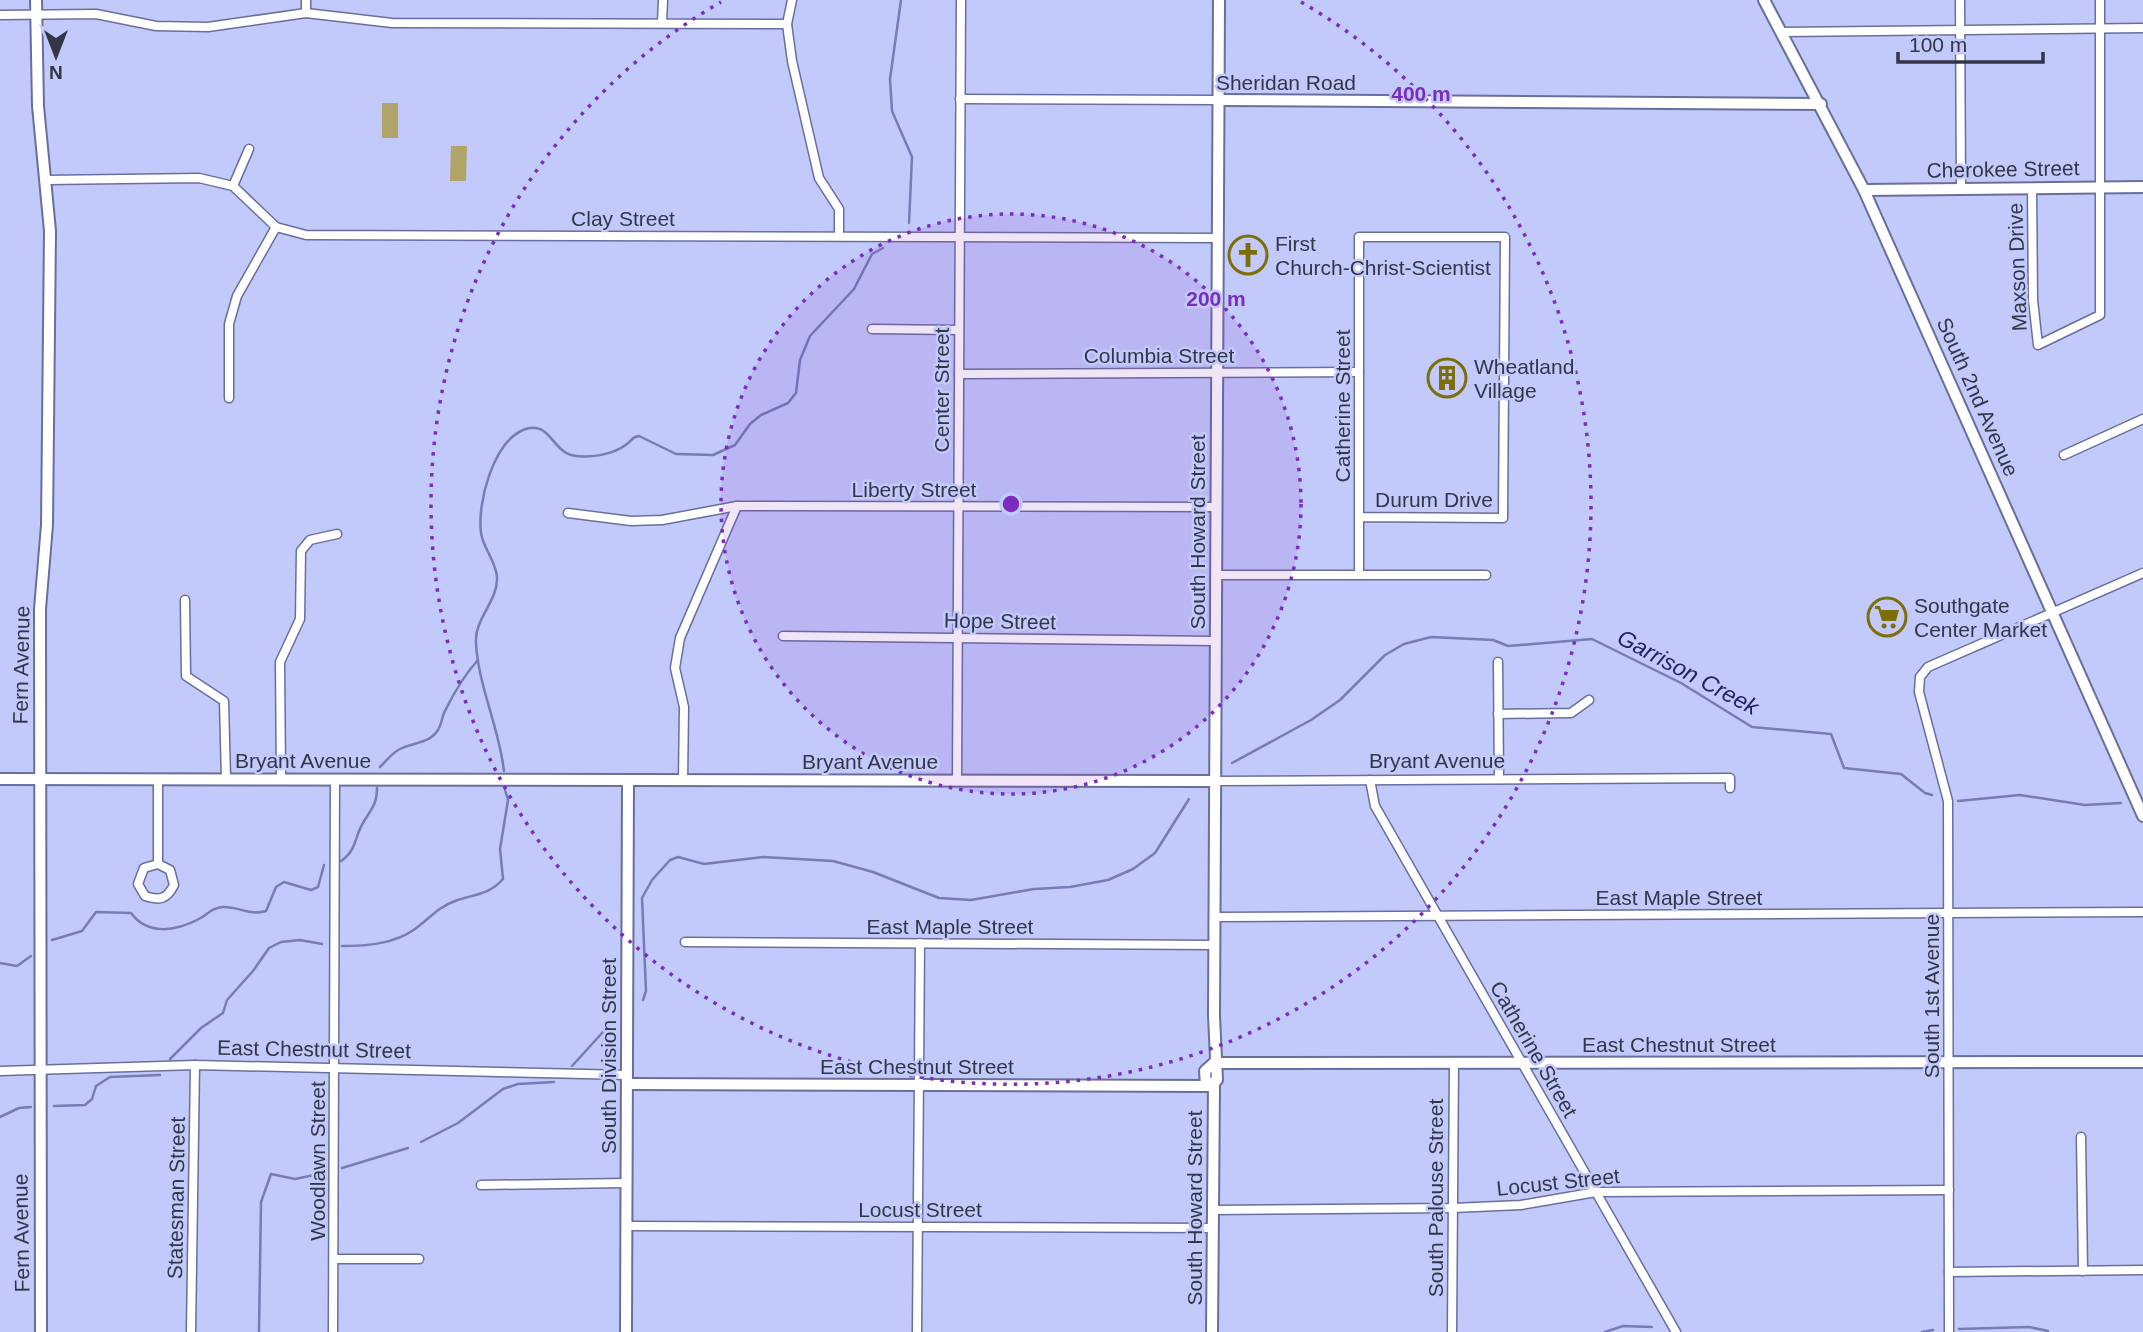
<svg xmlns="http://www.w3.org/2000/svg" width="2143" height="1332" font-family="Helvetica,sans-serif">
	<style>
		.green { fill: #b0a469 }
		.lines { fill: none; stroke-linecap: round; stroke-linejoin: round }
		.stream { stroke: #757cb6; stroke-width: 2.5 }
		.street-casing { stroke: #696f9c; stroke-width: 11 }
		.secondary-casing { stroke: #696f9c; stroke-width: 14 }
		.street { stroke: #fff; stroke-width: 8 }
		.secondary { stroke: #fff; stroke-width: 10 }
		.ring { fill: none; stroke: #7b2cbf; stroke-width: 3.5; stroke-dasharray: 3.5 7 }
		.labels { text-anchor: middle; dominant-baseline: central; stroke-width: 5; stroke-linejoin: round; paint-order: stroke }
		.street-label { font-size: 21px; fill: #333549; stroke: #c2cafb }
		.poi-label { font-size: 21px; fill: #333549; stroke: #c2cafb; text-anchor: start }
		.water-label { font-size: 23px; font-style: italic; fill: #242167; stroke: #c2cafb }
		.centre { fill: #7b2cbf; stroke: #c2cafb; stroke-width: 3.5 }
		.ring-label { font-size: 21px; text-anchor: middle; font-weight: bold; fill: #7b2cbf; stroke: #c2cafb; stroke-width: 5; stroke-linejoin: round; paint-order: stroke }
	</style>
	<rect width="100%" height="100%" fill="#c2cafb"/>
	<g class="green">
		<rect x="382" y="103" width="16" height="35"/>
		<polygon points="451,146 467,146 466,181 450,181"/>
	</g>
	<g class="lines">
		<g class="stream">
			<polyline points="901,0 890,79 892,111 912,157 909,223"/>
			<polyline points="1232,763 1311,720 1340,700 1385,655 1404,644 1431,637 1493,640 1508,646 1592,639 1681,683 1752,727 1831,734 1844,768 1901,774 1925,793 1932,795"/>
			<path d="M380 767C387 760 392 753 400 749 414 742 429 744 438 730 442 724 442 715 446 709 455 691 464 675 478 660"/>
			<path d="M504 771C499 727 478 685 476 643 474 619 498 601 497 578 497 563 483 548 481 533 477 503 493 443 523 430 549 419 552 450 571 455 588 459 613 455 627 444 632 440 632 437 639 436L676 454 713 455 735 445 750 424 761 415 788 403 796 393 800 360 810 336 854 289 872 254 883 248"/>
			<polyline points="1958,801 2020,795 2085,805 2121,803"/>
			<path d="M341 861C357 850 354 838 363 823 371 809 377 805 377 788"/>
			<path d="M52 940 82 931 96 912 131 913C148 936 176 931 199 919 208 914 213 907 224 907 240 907 250 916 266 911L276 887 284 882 311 890 318 887 324 865"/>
			<path d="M342 946C367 946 394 944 415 929 429 919 438 907 455 901 474 894 489 895 503 879L500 849 508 800 505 790"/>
			<polyline points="0,963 17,966 31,956"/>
			<polyline points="643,1000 646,991 642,898 652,880 670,860 678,857 704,864 763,857 833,861 873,872 939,898 971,900 1034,889 1070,887 1108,880 1133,869 1155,853 1189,799"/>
			<polyline points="170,1059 201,1028 223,1013 227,1000 253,971 269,948 281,942 300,940 322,944"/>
			<polyline points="572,1066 613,1021"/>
			<polyline points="54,1106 85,1105 92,1099 96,1086 110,1077 160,1075"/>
			<polyline points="0,1117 19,1108 31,1107"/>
			<polyline points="421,1142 458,1123 503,1089 518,1084 554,1082"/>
			<polyline points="342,1168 408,1148"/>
			<polyline points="1959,1329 2029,1327 2048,1331"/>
			<polyline points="259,1332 261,1202 271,1174 295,1179 324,1173"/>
			<polyline points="1605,1332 1623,1326 1652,1327"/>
			<polyline points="1922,1332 1933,1330"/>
		</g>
		<defs>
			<g id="street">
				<polyline points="306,0 306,13"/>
				<polyline points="792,0 787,24 792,61 819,178 839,209 839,236"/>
				<polyline points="1960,0 1961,189"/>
				<polyline points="0,15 96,14 156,26 208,27 306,13 392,23 787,24"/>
				<polyline points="662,23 663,0"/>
				<polyline points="1783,32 2143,28"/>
				<polyline points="960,99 1218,100"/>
				<polyline points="46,180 199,178 233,186 276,227 306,235 1218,238"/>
				<polyline points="233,186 249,149"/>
				<polyline points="2032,188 2033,300 2038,345 2100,315 2100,0"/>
				<polyline points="872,329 959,330"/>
				<polyline points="959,374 1359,372"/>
				<polyline points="229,398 229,324 237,296 276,227"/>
				<polyline points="2064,455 2143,419"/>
				<polyline points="568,513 631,521 662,520 737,506 1217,507"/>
				<polyline points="1359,517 1503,518 1505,237 1359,237 1359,574"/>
				<polyline points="1216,575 1486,575"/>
				<polyline points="185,600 186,676 224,701 226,779"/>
				<polyline points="783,636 1216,641"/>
				<polyline points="1498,662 1499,779"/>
				<polyline points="1498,714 1571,713 1589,700"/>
				<polyline points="281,779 280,662 300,619 301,551 310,540 337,534"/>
				<polyline points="683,780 684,707 675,668 680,638 737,506"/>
				<polyline points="1370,780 1375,806 1676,1332"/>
				<polyline points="957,781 961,0"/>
				<polyline points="1215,781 1730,778 1730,788"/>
				<path d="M158 864 170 870 174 885C167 899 160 901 145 896L138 884 144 868 158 864V779"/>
				<polyline points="1215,917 2143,912"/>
				<polyline points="685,942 1215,945"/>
				<polyline points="0,1071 195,1065 628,1075"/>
				<polyline points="2081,1137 2083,1271"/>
				<polyline points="481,1185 626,1183"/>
				<polyline points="1213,1210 1453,1208 1521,1205 1596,1192 1949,1190"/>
				<polyline points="627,1226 1213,1228"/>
				<polyline points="334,1259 419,1259"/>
				<polyline points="1949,1272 2143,1270"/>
				<polyline points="191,1332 195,1065"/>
				<polyline points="333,1332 335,779"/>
				<polyline points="917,1332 920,943"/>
				<polyline points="1452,1332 1454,1063"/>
				<polyline points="1949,1332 1948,801 1919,692 1920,677 1928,667 2143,573"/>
			</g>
			<g id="secondary">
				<polyline points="36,0 38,106 50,231 47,525 40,609 41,1332"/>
				<polyline points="1764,0 1864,190 2143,816"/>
				<polyline points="1218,100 1821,104"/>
				<polyline points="1864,190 2143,187"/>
				<polyline points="0,779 1215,781"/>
				<polyline points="1214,1063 2143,1062"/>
				<polyline points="628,1084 1208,1086 1217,1080 1214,1016 1219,0"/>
				<polyline points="1206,1085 1205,1071 1214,1063"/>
				<polyline points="626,1332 628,780"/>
				<polyline points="1212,1332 1214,1085"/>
			</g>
		</defs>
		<use href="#street" class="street-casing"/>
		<use href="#secondary" class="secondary-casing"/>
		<use href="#street" class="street"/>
		<use href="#secondary" class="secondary"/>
	</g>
	<circle cx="1011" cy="504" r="290" fill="#7b2cbf" fill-opacity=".12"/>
	<g class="ring">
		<circle cx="1011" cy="504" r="290"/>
		<path d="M1301 2A580 580 0 1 1 721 2"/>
	</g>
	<defs>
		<symbol id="church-ring" viewBox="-11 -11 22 22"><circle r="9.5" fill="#c2cafb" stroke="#7e6e0a" stroke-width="1.5"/><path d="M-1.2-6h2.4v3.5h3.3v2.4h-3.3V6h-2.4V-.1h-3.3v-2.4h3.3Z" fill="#7e6e0a"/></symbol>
		<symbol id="building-ring" viewBox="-11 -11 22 22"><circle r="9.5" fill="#c2cafb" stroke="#7e6e0a" stroke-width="1.5"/><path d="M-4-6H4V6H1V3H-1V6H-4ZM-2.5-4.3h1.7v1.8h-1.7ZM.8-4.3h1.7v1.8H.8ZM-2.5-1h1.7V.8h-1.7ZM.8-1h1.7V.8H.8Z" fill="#7e6e0a"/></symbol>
		<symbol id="supermarket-ring" viewBox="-11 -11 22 22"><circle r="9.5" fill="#c2cafb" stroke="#7e6e0a" stroke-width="1.5"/><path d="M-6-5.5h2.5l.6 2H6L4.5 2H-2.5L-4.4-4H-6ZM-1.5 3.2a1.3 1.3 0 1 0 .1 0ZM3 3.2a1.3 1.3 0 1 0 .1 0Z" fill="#7e6e0a"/></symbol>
	</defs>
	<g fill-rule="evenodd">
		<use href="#church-ring" x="1226" y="233" width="44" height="44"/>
		<use href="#building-ring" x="1425" y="356" width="44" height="44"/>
		<use href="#supermarket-ring" x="1865" y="595" width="44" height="44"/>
	</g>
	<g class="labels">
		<g class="street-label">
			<text x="1286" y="82">Sheridan Road</text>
			<text transform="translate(2003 169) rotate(-1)">Cherokee Street</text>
			<text x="623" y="218">Clay Street</text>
			<text transform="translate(2017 267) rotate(-92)">Maxson Drive</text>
			<text x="1159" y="355">Columbia Street</text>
			<text transform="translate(941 390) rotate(-90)">Center Street</text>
			<text transform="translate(1978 397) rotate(66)">South 2nd Avenue</text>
			<text transform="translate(1342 406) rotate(-90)">Catherine Street</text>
			<text x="914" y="489">Liberty Street</text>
			<text x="1434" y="499">Durum Drive</text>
			<text transform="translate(1197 532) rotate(-90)">South Howard Street</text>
			<text transform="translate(1000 621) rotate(1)">Hope Street</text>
			<text transform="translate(21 665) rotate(-89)">Fern Avenue</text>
			<text x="303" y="760">Bryant Avenue</text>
			<text x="1437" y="760">Bryant Avenue</text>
			<text x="870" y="761">Bryant Avenue</text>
			<text x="1679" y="897">East Maple Street</text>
			<text x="950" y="926">East Maple Street</text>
			<text transform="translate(1931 996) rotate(-90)">South 1st Avenue</text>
			<text x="1679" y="1044">East Chestnut Street</text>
			<text transform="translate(314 1049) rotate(1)">East Chestnut Street</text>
			<text transform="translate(1534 1049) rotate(60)">Catherine Street</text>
			<text transform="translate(608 1056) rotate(-90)">South Division Street</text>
			<text x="917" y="1066">East Chestnut Street</text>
			<text transform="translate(317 1161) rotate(-90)">Woodlawn Street</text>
			<text transform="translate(1558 1182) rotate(-6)">Locust Street</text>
			<text transform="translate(176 1198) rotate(-89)">Statesman Street</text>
			<text transform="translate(1435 1198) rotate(-90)">South Palouse Street</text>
			<text transform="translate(1194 1208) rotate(-90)">South Howard Street</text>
			<text x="920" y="1209">Locust Street</text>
			<text transform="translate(21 1233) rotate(-91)">Fern Avenue</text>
		</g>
		<g class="poi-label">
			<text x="1275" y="243">First<tspan x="1275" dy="24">Church-Christ-Scientist</tspan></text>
			<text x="1474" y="366">Wheatland<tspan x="1474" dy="24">Village</tspan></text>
			<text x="1914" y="605">Southgate<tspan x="1914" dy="24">Center Market</tspan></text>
		</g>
		<g class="water-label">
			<text transform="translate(1688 672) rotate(28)">Garrison Creek</text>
		</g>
	</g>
	<circle cx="1011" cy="504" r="10" class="centre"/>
	<g class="ring-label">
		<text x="1421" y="101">400 m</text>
		<text x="1216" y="306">200 m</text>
	</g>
	<g transform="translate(56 56) rotate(180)" stroke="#c2cafb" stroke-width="5" paint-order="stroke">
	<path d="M0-5L12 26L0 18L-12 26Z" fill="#333549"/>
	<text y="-10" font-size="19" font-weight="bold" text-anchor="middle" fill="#333549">N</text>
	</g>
	<path d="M1898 52v10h145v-10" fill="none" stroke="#333549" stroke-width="3.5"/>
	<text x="1909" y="52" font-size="21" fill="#333549" stroke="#c2cafb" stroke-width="5" paint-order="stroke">100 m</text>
</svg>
